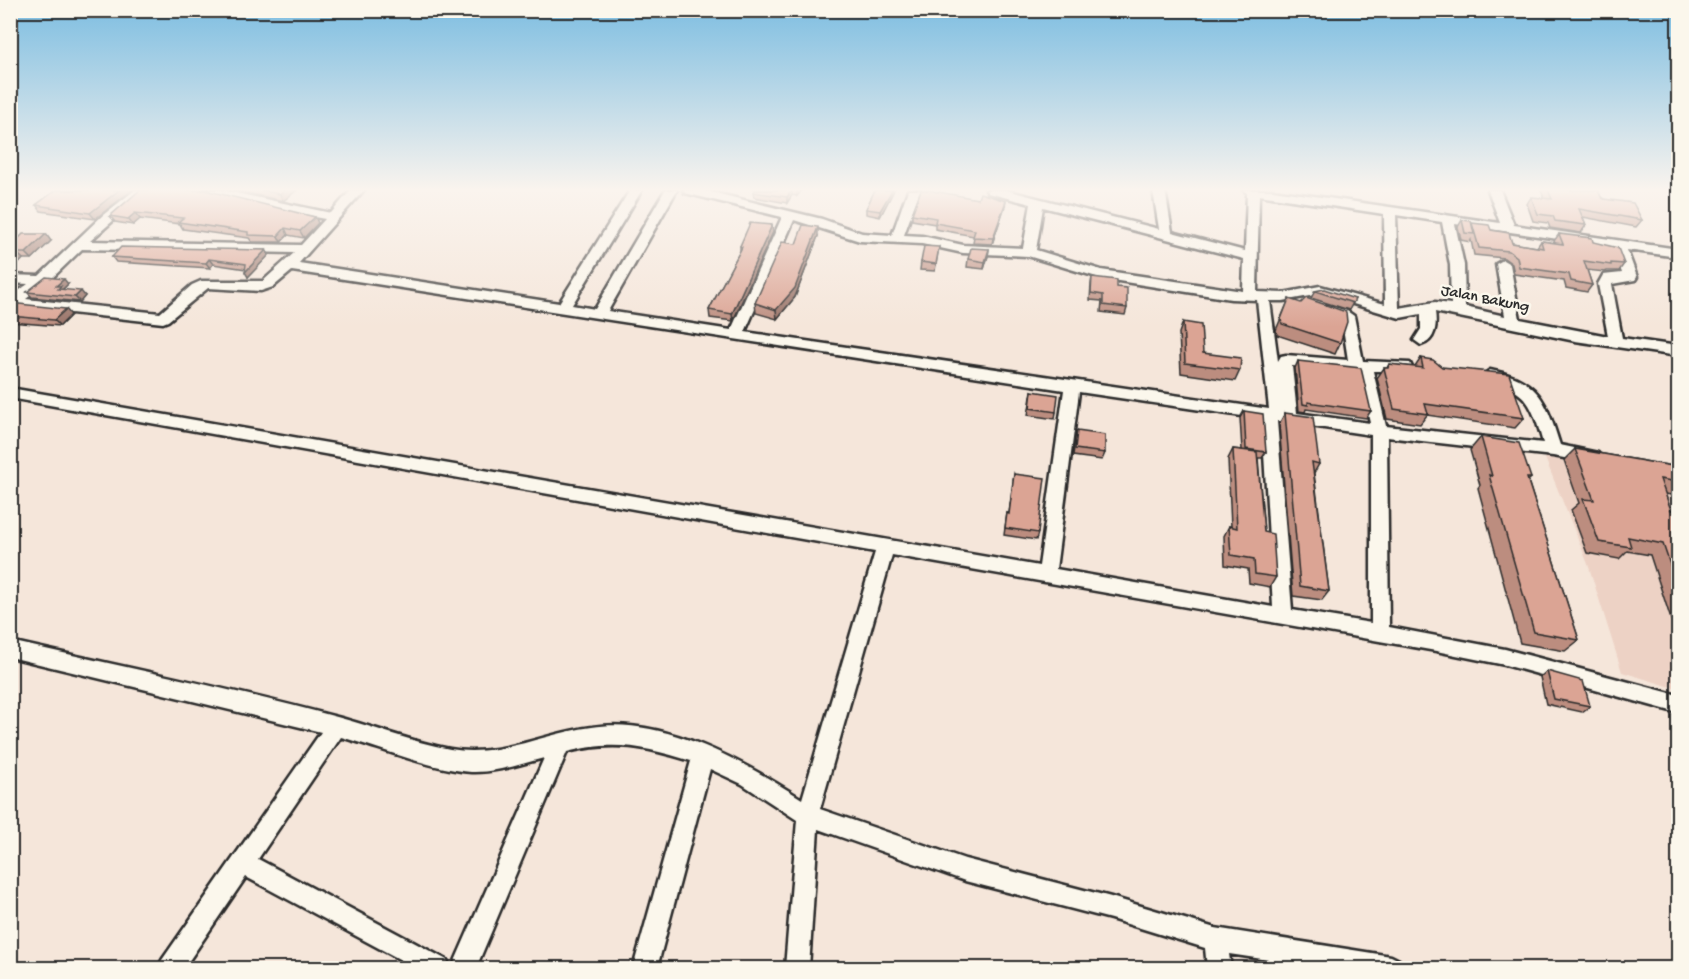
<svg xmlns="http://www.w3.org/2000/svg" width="1689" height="979" font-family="'Gochi Hand',sans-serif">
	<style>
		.built { fill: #edd2c5; fill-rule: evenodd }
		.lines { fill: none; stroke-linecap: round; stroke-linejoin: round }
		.minor-casing { stroke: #2b2b2b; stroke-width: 5 }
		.minor { fill: #fbf7ec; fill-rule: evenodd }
		.wall { fill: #bc8d7f; stroke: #2b2b2b; stroke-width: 1.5 }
		.shaded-wall { fill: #997368; stroke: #2b2b2b; stroke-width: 1.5 }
		.building { fill: #dba494; stroke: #2b2b2b; stroke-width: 1.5 }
		.labels { text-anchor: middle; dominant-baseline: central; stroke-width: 5; stroke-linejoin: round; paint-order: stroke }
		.street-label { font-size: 16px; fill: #2b2b2b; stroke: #fbf7ec }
	</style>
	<rect width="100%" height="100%" fill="#f5e6da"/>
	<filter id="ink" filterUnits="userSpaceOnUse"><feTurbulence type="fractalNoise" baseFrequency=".0167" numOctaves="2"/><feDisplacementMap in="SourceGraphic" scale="12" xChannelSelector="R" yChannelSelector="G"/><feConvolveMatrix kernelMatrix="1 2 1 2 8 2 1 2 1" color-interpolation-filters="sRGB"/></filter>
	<g filter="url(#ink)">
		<path class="built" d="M1543 453 1572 454 1678 471V475L1598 463 1606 485 1678 496V544L1671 524 1638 518 1678 641V689L1622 672 1588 564ZM1562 457 1590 460 1611 514 1581 509ZM1618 493 1650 498 1657 520 1625 514ZM1571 511 1602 515 1606 524 1618 526 1627 548 1614 546 1618 558 1587 553ZM1619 519 1636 522 1647 555 1629 551Z"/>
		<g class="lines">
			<defs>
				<path id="minor" d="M135 190H148L90 241 301 245 325 219 244 204 205 193 203 190H222L331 213 351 190H364L299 263 559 303 630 190H642L572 305 595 309 665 190H677L608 311 731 330 782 217 685 193 683 190H703L822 219 862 233 892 235 908 190H920L904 235 922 236 963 245 1023 248 1031 204 988 193 986 190H1006L1159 229 1153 190H1165L1172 232 1245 251 1247 193 1243 190H1273L1500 223 1488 190H1500L1514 225 1678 249V257L1627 250 1637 277 1635 280 1612 284 1622 338 1678 346V356L1575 341 1435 312C1437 324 1436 341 1421 345L1414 340 1421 329V314L1400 318 1320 294 1283 301H1270L1278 361 1281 356 1286 355 1348 360 1342 321 1322 313 1320 310 1327 305 1347 311 1354 316 1363 361 1410 363 1412 367 1410 371H1373L1386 426 1543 443C1531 401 1527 391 1485 379L1483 375 1490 370C1539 379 1546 401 1560 445L1598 453 1600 457 1598 461 1592 463 1553 456 1387 437 1389 627 1505 649 1678 695V713L1505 665 1436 651 892 555 820 809 965 859 1111 897 1215 928 1391 956 1399 960 1403 968H1321L1229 954 1231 968H1207L1205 948 1111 919 965 881 818 829 809 968H785L797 820 742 784 710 769 657 968H633L691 761C646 747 614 740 567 752L476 968H452L544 758C521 764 495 773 471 772 431 769 380 748 341 737L258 859 447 960 451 968H416L246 877 184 968H158L162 960 321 732 10 657V641C119 666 229 688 337 717 375 727 412 742 450 749 500 758 544 733 592 727 664 716 744 762 802 799L875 552 10 398V388L1039 566 1064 390 292 271 273 287 261 291 208 288 168 321 163 323 16 307 10 308V297L28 284 10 283V275L39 276 103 215ZM1259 195 1384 214 1385 304 1320 286 1283 293 1257 292ZM1043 207 1244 259 1243 291 1101 270 1036 250ZM1396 215 1442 222 1450 265 1451 304 1435 302 1399 308ZM794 220 860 241 922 244 963 253 1028 256 1100 278 1231 299 1257 300 1269 409 745 332ZM1455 224 1613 247 1622 273 1603 275 1598 284 1608 336 1520 319 1510 264 1503 260 1496 264 1505 316 1465 307 1464 265ZM82 249 294 253 263 281H201L192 285 160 313 26 299 47 283ZM1292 366 1358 371 1370 423 1297 413ZM1079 392 1262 419 1273 607 1056 569ZM1277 421 1371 435V623L1292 610Z"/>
			</defs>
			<use href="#minor" class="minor-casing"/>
			<use href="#minor" class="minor"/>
		</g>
		<g class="wall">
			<polygon points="56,190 132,190 95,219 41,211 36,205"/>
			<polygon points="140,190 315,217 318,223 304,238 288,235 281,242 252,242 249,238 183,229 180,224 140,219 133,225 115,222 110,216"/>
			<polygon points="233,190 297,190 283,201"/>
			<polygon points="754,190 802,190 797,196 792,195 787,203 754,197 753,192"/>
			<polygon points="875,190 894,190 880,217 866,214 866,209"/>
			<polygon points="1541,190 1598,190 1601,197 1604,199 1642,220 1636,227 1583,217 1586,225 1581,233 1550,228 1548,223 1533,221 1527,204 1531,197 1544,198"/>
			<polygon points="978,199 1006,201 1005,206 992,244 973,243 974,236 935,229 935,224 912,220 912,214"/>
			<polygon points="1462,220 1491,230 1512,243 1537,247 1541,241 1555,243 1554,241 1559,234 1593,242 1624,264 1619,271 1607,271 1605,272 1587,270 1592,285 1587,292 1566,288 1564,281 1514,274 1512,264 1504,258 1474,255 1471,240 1470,242 1461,240 1458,227"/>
			<polygon points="772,225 773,232 733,321 710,318 709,310 740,251 740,246"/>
			<polygon points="818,236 795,297 777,319 756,313 755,303 796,244"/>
			<polygon points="10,240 51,241 32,259 23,259 10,272"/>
			<polygon points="939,247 935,271 920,270 921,262"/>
			<polygon points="989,249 988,256 984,269 967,267 968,259"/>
			<polygon points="266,250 269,255 248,277 246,269 213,264 210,268 116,262 112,257"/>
			<polygon points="1092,277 1117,287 1127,308 1125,315 1101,312 1102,301 1090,300 1091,283"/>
			<polygon points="68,284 63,289 64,290 85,296 80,302 32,297 27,292"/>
			<polygon points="1315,291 1355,299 1349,310 1311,298"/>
			<polygon points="1289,299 1340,343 1335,354 1277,335 1276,330"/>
			<polygon points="10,303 71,315 60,326 10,322"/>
			<polygon points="1183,322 1203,353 1240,370 1235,381 1181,373 1179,333"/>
			<polygon points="1421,358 1442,367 1524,418 1515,428 1427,415 1420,424 1387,419 1377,378 1384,368 1387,368 1389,364 1415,367"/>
			<polygon points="1298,361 1371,411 1366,418 1306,409 1305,412 1299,411 1295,368"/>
			<polygon points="1032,391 1056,412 1055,419 1028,415"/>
			<polygon points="1244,411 1266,452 1262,458 1258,458 1264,532 1276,577 1270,587 1249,583 1248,569 1225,565 1224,536 1229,526 1231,527 1228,459 1233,449 1242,450 1240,418"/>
			<polygon points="1285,413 1319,464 1314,473 1329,591 1322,600 1293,596 1279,424"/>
			<polygon points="1077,431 1105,453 1102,460 1073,456 1075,438"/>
			<polygon points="1481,437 1531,478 1528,481 1579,640 1565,651 1520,643 1478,488 1480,485 1470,450"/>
			<polygon points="1575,449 1678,467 1678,496 1665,494 1671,510 1678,511 1678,641 1650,555 1627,551 1619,559 1587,553 1571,510 1579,503 1564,460"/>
			<polygon points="1014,474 1038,533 1036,540 1004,535 1007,513 1009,513"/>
			<polygon points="1547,671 1590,706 1582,712 1546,704 1540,677"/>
		</g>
		<g class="shaded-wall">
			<polygon points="119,190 132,190 95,219 90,213"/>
			<polygon points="286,190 297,190 283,201 280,194"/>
			<polygon points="792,190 792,195 787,203 787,197"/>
			<polygon points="798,190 802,190 797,196 797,191"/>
			<polygon points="892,190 894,190 880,217 880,211"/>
			<polygon points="1006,201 1005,206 992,244 993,238"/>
			<polygon points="135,213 140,219 133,225 128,219"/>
			<polygon points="315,217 318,223 304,238 300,231"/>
			<polygon points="772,225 773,232 733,321 732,314"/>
			<polygon points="818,227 818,236 795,297 777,319 776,310"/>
			<polygon points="285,228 288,235 281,242 278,236"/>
			<polygon points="46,234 51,241 32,259 26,253"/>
			<polygon points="989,249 988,256 984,269 985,262"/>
			<polygon points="266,250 269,255 248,277 245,272"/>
			<polygon points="17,253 23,259 11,272 10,260"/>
			<polygon points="209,259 213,264 210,268 206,263"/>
			<polygon points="64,279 68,284 63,289 66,292 63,295 56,286"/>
			<polygon points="81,291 85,296 80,302 75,297"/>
			<polygon points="66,309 71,315 60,326 54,320"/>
		</g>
		<g class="building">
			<polygon points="56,190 119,190 90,213 36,205"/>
			<polygon points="140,190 205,190 315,217 300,231 285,228 278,236 248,235 248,232 178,222 183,218 135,213 128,219 110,216"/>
			<polygon points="259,190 286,190 280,194"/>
			<polygon points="754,190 792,190 787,197 753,192"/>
			<polygon points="875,190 892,190 880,211 866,209"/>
			<polygon points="921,190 927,190 978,199 980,193 1006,201 993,238 973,237 975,230 935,223 936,218 912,214"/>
			<polygon points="1548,190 1598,190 1601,197 1604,199 1633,203 1642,220 1579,209 1586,225 1555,221 1553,216 1538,214 1531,197 1552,199"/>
			<polygon points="1462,220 1471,221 1474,234 1465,233"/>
			<polygon points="750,223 772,225 732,314 709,310 742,247 740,246"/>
			<polygon points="1472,223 1489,225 1491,230 1509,233 1512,243 1543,248 1541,241 1563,244 1559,234 1592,238 1593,242 1618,248 1624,264 1611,263 1611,265 1584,261 1592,285 1571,281 1569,274 1519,267 1517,257 1509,251 1479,248"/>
			<polygon points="803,225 818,227 795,288 776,310 755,303 782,242 796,244"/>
			<polygon points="23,234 46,234 26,253 17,253 10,260 10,240 17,240"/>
			<polygon points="924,246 939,247 936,264 921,262"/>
			<polygon points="121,247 266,250 245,272 246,264 209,259 206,263 112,257"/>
			<polygon points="971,248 989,249 985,262 968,259"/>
			<polygon points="46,277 64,279 56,286 61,286 58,289 81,291 75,297 27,292"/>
			<polygon points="1092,277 1117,280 1117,287 1127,288 1127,308 1103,305 1103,295 1091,293"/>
			<polygon points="1324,289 1355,299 1353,303 1315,291"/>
			<polygon points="1306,298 1346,312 1347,322 1340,343 1282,324 1281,319 1289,299 1301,303"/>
			<polygon points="10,303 66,309 54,320 10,316"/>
			<polygon points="1183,322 1201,325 1203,353 1241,358 1240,370 1185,363"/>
			<polygon points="1421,358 1433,360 1442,367 1509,374 1524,418 1425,404 1428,414 1394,409 1384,368 1388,368 1389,364 1423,368"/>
			<polygon points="1298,361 1361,368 1371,411 1308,402 1308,405 1303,404"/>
			<polygon points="1032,391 1058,395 1056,412 1030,408"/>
			<polygon points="1244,411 1263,414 1266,452 1246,449"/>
			<polygon points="1285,413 1313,417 1319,464 1312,462 1329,591 1300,586"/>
			<polygon points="1077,431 1105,435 1105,453 1075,449"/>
			<polygon points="1481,437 1519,443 1531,478 1527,478 1579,640 1534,632 1489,475 1492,476"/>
			<polygon points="1233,449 1257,452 1264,532 1273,534 1276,577 1255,574 1254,559 1231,555 1229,526 1237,528"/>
			<polygon points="1575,449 1678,467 1678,482 1660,479 1671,510 1678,511 1678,588 1663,544 1628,537 1631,547 1599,542 1583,499 1594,500"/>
			<polygon points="1014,474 1045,478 1038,533 1005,528 1007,513 1009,514"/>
			<polygon points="1547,671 1583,681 1590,706 1554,699"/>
		</g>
	</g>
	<linearGradient id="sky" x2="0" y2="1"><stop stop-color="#7cbde1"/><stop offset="0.58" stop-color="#faf4ee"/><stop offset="1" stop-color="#faf4ee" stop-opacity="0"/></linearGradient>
	<rect width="1689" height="327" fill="url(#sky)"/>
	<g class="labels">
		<g class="street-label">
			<text transform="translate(1485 300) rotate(11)">Jalan Bakung</text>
		</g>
	</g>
	<rect width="1689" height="979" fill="none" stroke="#fbf7ec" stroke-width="36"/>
	<rect x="18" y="18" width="1653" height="943" fill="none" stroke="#2b2b2b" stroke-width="2" filter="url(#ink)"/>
</svg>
